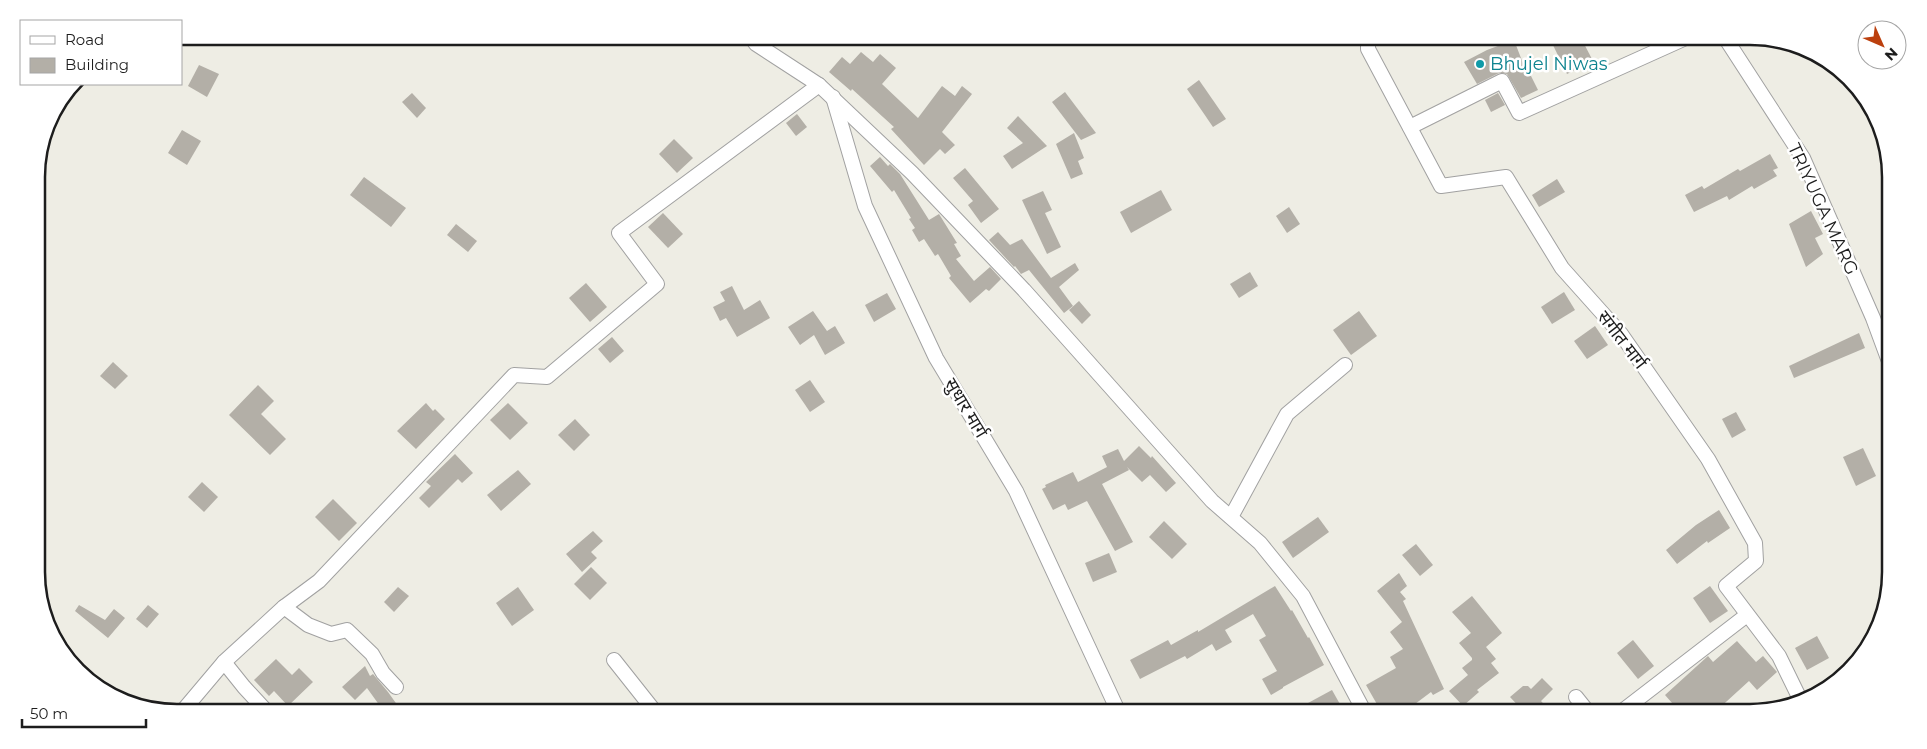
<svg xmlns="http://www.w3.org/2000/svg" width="1927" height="749" font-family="Montserrat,'Noto Sans Devanagari',sans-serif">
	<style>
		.building { fill: #b3afa7 }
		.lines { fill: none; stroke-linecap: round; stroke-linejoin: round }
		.minor-casing { stroke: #a1a1a1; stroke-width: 16 }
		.minor { stroke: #fff; stroke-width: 14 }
		.culture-dot { fill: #0f9aa8; stroke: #fff; stroke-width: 2 }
		.labels { text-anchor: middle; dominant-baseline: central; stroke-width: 5; stroke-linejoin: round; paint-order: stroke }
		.culture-label { font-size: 18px; fill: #0d838f; stroke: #fff; text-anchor: start }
		.street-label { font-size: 18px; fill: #1d1d1d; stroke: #fff }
		.rim { fill: none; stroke: #1d1d1d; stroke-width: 2.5 }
	</style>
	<rect width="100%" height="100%" fill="#eeede4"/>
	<g class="building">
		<polygon points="1564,36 1580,36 1593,61 1567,74 1552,43"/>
		<polygon points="1514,40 1526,71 1528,70 1538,90 1521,98 1507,74 1499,73 1477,84 1464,62 1487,50"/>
		<polygon points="861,52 873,62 880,54 896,68 882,84 918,118 942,86 955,96 962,86 972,94 942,132 955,145 945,154 940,149 924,165 891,129 894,127 852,89 851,91 829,72 842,57 850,64"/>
		<polygon points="199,65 219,74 207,97 188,86"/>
		<polygon points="1199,80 1226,119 1213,127 1187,89"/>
		<polygon points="1065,92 1096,133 1081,140 1052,102"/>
		<polygon points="412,93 426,108 417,118 402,102"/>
		<polygon points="1498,93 1505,105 1491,112 1485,100"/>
		<polygon points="797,114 807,127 796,136 786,123"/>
		<polygon points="1018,116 1047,146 1012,169 1003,156 1023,143 1007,128"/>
		<polygon points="182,130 201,141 187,165 168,153"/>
		<polygon points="1074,133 1084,158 1078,161 1083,174 1071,179 1056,144"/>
		<polygon points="674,139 693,158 677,173 659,154"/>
		<polygon points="1770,154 1778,168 1773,170 1777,176 1754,189 1752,186 1729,200 1727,196 1694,212 1685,195 1702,186 1704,189 1738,169 1740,171"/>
		<polygon points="880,157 888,166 890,164 900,174 929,220 939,214 957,243 954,244 961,256 956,259 974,281 990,267 1001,279 989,291 986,289 970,303 949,278 951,276 938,254 935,256 924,239 919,242 912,230 915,228 909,219 911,218 894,190 892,192 870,166"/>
		<polygon points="965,168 999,209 981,223 968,205 973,201 953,178"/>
		<polygon points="364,177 406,208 391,227 350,195"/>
		<polygon points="1557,179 1565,192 1539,207 1532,195"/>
		<polygon points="1161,190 1172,210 1131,233 1120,212"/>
		<polygon points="1043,191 1052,210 1045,213 1061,247 1047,254 1022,200"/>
		<polygon points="1289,207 1300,224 1287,233 1276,216"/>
		<polygon points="1811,211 1823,234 1815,238 1823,254 1806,267 1789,224"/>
		<polygon points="663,213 683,234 668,248 648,227"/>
		<polygon points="456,224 477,241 468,252 447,235"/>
		<polygon points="998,232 1010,245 1022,239 1051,278 1075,263 1079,270 1059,287 1073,306 1064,313 1029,270 1021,274 1015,266 1014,267 989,240"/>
		<polygon points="1250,272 1258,286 1239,298 1230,284"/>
		<polygon points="586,283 607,307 590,322 569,298"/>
		<polygon points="732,286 744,310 760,300 770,318 737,337 726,318 720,321 713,307 725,301 720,292"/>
		<polygon points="1564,292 1575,310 1552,324 1541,307"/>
		<polygon points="887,293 896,309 874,322 865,305"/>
		<polygon points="1079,301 1091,315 1082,324 1069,310"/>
		<polygon points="813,311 827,331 835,326 845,343 825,355 814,335 800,345 788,327"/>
		<polygon points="1359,311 1377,336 1351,355 1333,330"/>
		<polygon points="1595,326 1608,345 1587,359 1574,341"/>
		<polygon points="1859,333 1865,348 1794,378 1789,366"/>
		<polygon points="612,337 624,351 610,363 598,349"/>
		<polygon points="113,362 128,376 115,389 100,376"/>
		<polygon points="810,380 825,402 810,412 795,390"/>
		<polygon points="258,385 274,401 261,414 286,439 270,455 229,415"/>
		<polygon points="426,403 433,411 435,409 445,419 416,449 397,431"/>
		<polygon points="508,403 528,423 510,440 490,420"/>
		<polygon points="1736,412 1746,430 1732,438 1722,419"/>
		<polygon points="575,419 590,435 574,451 558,435"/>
		<polygon points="1139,446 1151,458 1152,456 1176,483 1166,492 1150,475 1142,482 1127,467 1129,470 1102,484 1133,542 1115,551 1087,501 1068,510 1065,504 1053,510 1042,489 1046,487 1045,485 1073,472 1078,482 1107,467 1102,456 1118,449 1124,461"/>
		<polygon points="1863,448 1876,476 1856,486 1843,457"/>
		<polygon points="455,454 473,473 462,483 458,479 429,508 419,498 431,486 426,482"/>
		<polygon points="518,470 531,484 501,511 487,495"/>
		<polygon points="202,482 218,497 204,512 188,497"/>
		<polygon points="333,499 357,523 339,541 315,517"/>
		<polygon points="1719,510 1730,528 1708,543 1707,541 1677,564 1666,550 1696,525"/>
		<polygon points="1318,517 1329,532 1293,558 1282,542"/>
		<polygon points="1164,521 1187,544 1172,559 1149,537"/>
		<polygon points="593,531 603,541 591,552 597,558 582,572 566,554"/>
		<polygon points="1416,544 1433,565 1420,576 1402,555"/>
		<polygon points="1109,553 1117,572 1093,582 1085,563"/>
		<polygon points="591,567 607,583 590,600 574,584"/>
		<polygon points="1399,573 1407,586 1400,592 1406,599 1403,601 1444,689 1433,695 1431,692 1403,713 1382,713 1366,685 1396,668 1390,657 1403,649 1390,632 1402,622 1377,591"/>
		<polygon points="1275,586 1291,611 1292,610 1308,638 1309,637 1324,665 1283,687 1283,688 1271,695 1262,679 1277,671 1259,640 1266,636 1253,614 1225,630 1232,642 1216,651 1212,644 1187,659 1185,656 1140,679 1130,660 1168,640 1171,645 1198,630 1198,632"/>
		<polygon points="1710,586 1728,611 1710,623 1693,598"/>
		<polygon points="398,587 409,596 394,612 384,602"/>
		<polygon points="518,587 534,610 512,626 496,603"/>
		<polygon points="1472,596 1502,633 1486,647 1496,659 1491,663 1499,673 1477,690 1479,692 1463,706 1449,691 1468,675 1462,668 1472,660 1472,658 1459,643 1471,633 1452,612"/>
		<polygon points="79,605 105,620 114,609 125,618 108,638 75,611"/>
		<polygon points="148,605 159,614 147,628 136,619"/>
		<polygon points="1817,636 1829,658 1807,670 1795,648"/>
		<polygon points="1633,640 1654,666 1638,679 1617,653"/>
		<polygon points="1737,641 1756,662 1763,656 1777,672 1757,690 1749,681 1715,712 1680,712 1665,695 1708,656 1713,662"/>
		<polygon points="276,659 292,675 299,668 313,682 288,706 274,691 269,696 254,680"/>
		<polygon points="365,666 370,676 373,674 388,692 403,713 385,713 367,688 355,700 342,687"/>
		<polygon points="1542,678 1553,689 1541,701 1551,712 1524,712 1510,697 1523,686 1528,686 1531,689"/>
		<polygon points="1332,690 1345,713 1313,713 1308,703"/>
	</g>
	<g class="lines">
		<defs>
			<g id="minor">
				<polyline points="750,36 756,44 819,85 912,173 1024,290 1212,501 1260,543 1303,596 1365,713"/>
				<polyline points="1368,36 1368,49 1441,186 1506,177 1562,268 1621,334 1708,459 1755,543 1756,561 1726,586 1779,656 1799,697"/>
				<polyline points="1724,36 1803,158 1873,318 1890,364"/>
				<polyline points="833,97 865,206 936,358 1016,491 1119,713"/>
				<polyline points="1410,127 1502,81 1519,113 1690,36"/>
				<polyline points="1231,517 1287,414 1345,365"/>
				<polyline points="284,607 308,625 331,634 347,630 372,654 383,673 396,687"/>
				<polyline points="614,660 656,713"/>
				<polyline points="224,662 244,687 268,713"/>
				<polyline points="1576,697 1588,712"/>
				<polyline points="1621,712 1747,615"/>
				<polyline points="181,713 224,662 284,607 319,581 514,375 547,377 657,284 619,233 819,85"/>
			</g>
		</defs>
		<use href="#minor" class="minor-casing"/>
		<use href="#minor" class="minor"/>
	</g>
	<circle class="culture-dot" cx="1480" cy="64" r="5"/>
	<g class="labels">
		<g class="culture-label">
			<text x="1490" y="64">Bhujel Niwas</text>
		</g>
		<g class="street-label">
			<text transform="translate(1823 209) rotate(65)">TRIYUGA MARG</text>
			<text transform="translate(1622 340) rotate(52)">संगीत मार्ग</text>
			<text transform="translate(966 408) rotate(59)">सुधार मार्ग</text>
		</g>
	</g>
	<path d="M0 0H1927V749H0ZM177 45H1750A132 132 0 0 1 1882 177V572A132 132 0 0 1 1750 704H177A132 132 0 0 1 45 572V177A132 132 0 0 1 177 45Z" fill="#fff" fill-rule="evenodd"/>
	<path class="rim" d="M177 45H1750A132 132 0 0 1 1882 177V572A132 132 0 0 1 1750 704H177A132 132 0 0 1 45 572V177A132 132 0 0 1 177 45Z"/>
	<rect x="20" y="20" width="162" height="65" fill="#ffffff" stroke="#a5a5a5"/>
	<rect x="30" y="36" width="25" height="8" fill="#ffffff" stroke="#a5a5a5"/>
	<text x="65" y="45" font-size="15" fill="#1d1d1d">Road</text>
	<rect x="30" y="58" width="25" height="15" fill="#b3afa7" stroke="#a5a5a5"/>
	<text x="65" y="70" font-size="15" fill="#1d1d1d">Building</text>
	<g transform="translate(1882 45) rotate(135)"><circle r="24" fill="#ffffff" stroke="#a5a5a5"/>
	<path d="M0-4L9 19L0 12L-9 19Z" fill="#bc400e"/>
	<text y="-8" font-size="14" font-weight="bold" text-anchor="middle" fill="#1d1d1d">N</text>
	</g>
	<path d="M22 719v8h124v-8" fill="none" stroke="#1d1d1d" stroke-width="2.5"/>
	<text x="30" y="719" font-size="15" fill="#1d1d1d" stroke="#ffffff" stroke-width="4" paint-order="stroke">50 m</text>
</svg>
